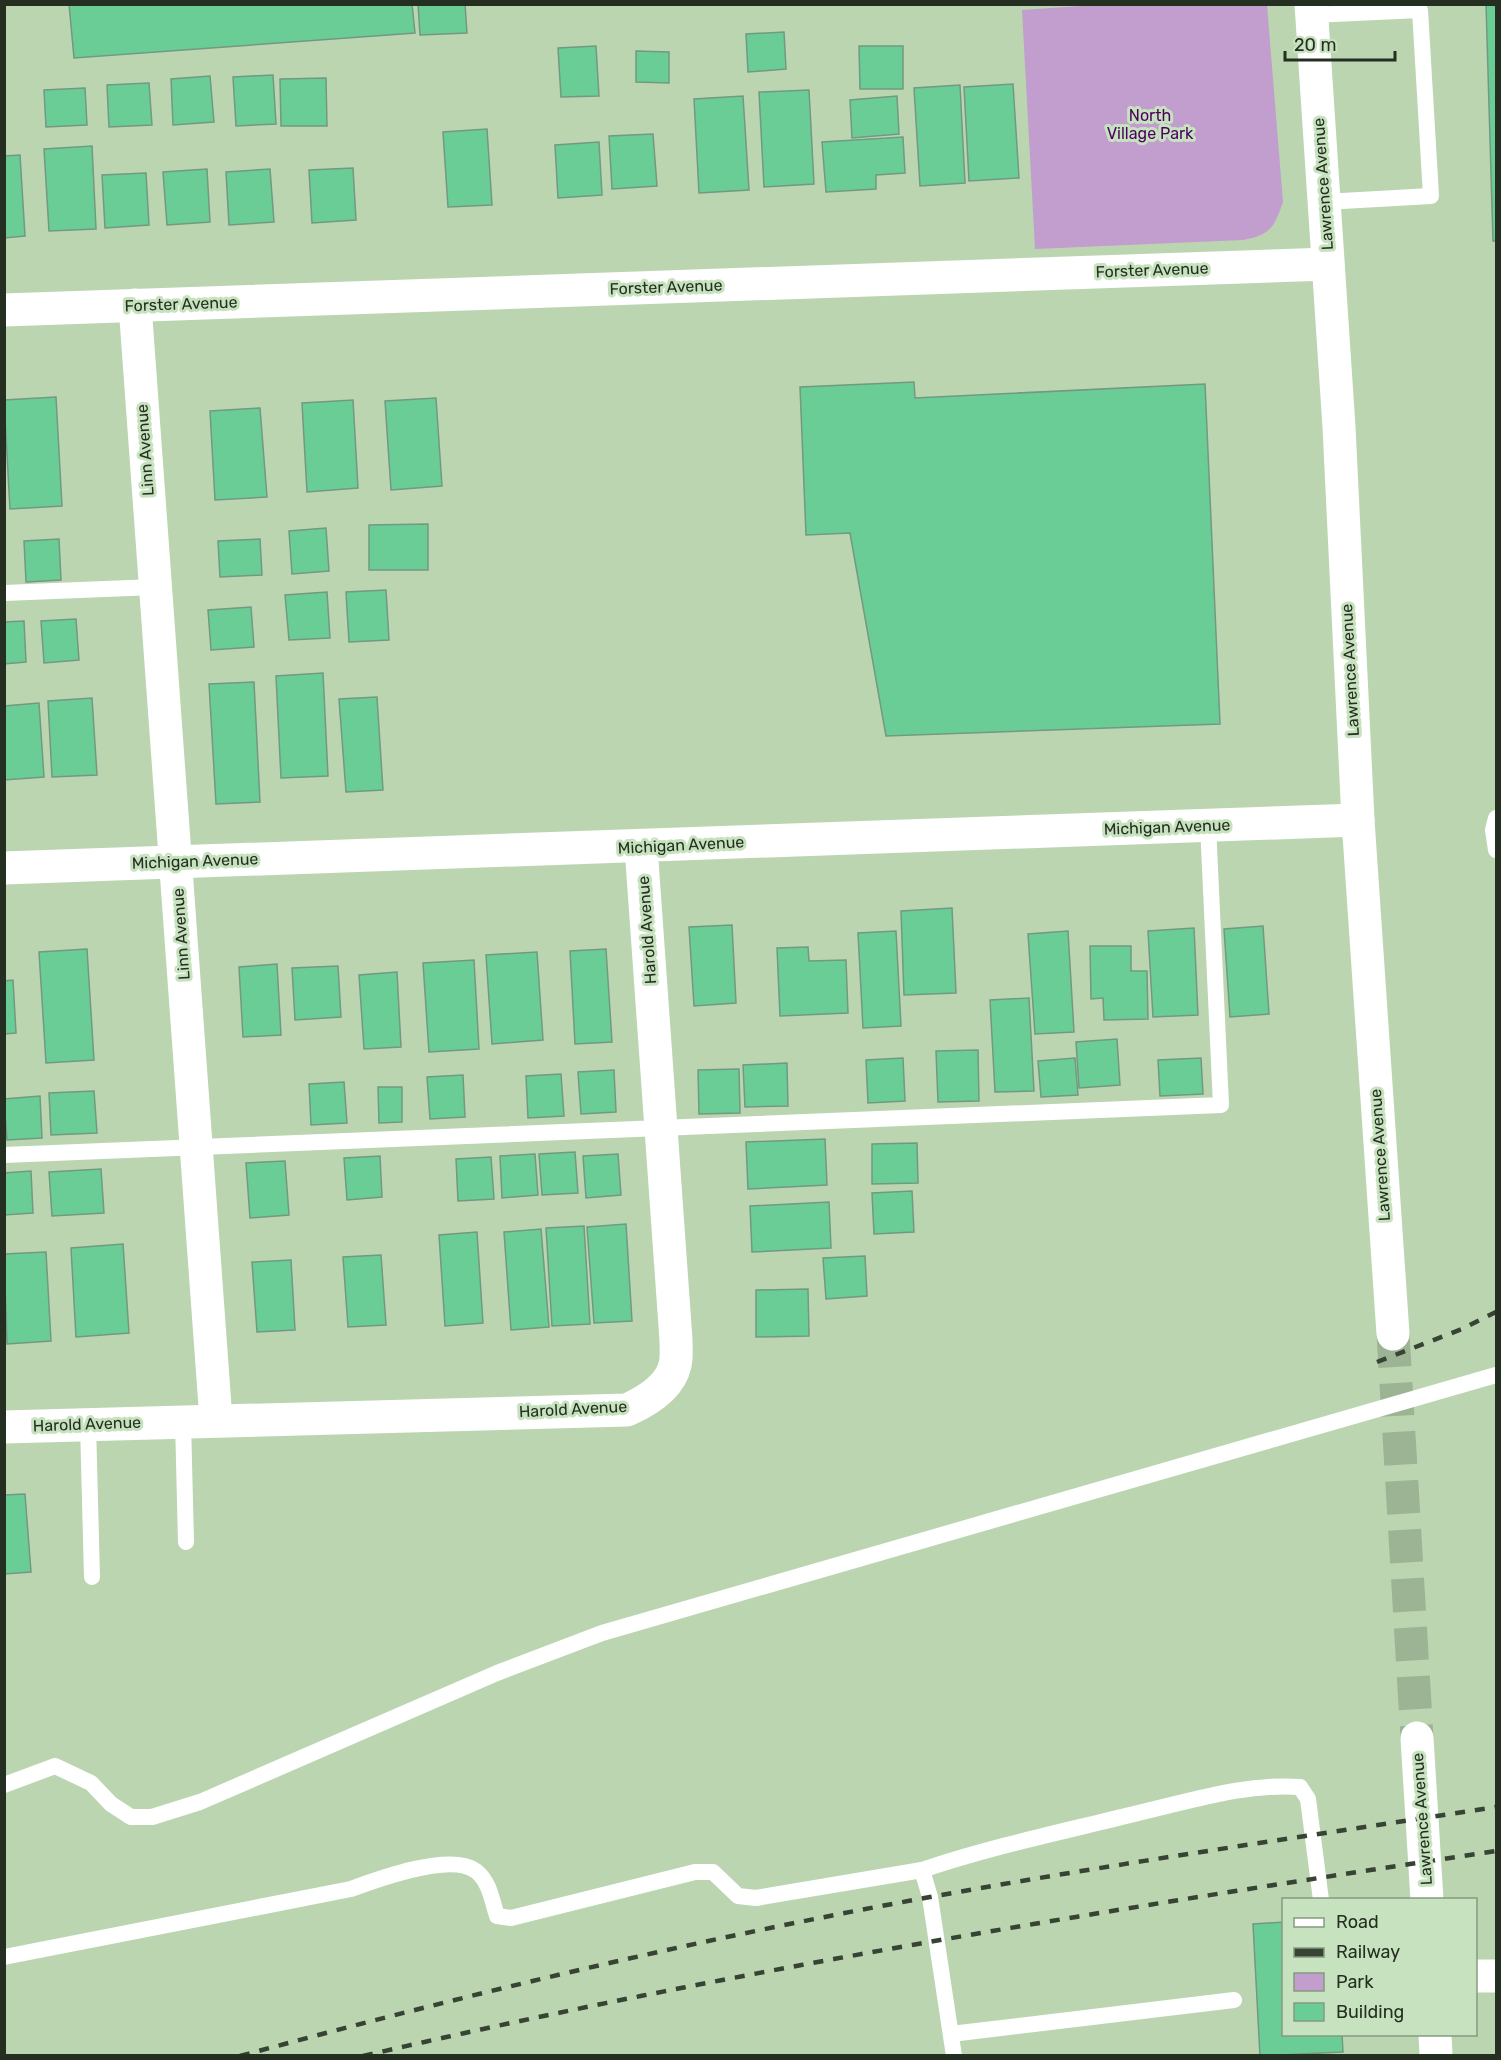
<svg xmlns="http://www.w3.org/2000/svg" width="1501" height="2060" font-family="Rubik,sans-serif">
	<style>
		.green { fill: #c19ecd }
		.building { fill: #6bcd96; stroke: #729981; stroke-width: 1.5 }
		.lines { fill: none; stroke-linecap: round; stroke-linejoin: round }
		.secondary-tunnel { stroke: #9db494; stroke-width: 33; stroke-dasharray: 33 16; stroke-linecap: butt }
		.service { stroke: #fff; stroke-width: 16 }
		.minor { stroke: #fff; stroke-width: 33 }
		.secondary { stroke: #fff; stroke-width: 33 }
		.rail { stroke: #374333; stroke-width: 4.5; stroke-dasharray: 10 10; stroke-linecap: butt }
		.labels { text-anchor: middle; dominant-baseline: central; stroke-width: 6; stroke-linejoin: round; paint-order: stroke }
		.park-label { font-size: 16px; fill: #4c0060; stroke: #c7e2be }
		.street-label { font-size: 16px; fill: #252f21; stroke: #c7e2be }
	</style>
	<rect width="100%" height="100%" fill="#bbd5b1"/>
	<path class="green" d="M1110 4 1267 5 1283 202C1274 228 1270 235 1243 240L1035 249 1022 10Z"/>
	<g class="building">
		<polygon points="69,4 412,4 415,33 74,58"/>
		<polygon points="418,4 465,4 467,33 420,35"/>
		<polygon points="1486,4 1496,4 1496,241 1493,241"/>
		<polygon points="784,32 786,69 748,72 746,34"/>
		<polygon points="596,46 599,96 561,97 558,48"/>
		<polygon points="859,46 903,46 903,89 860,89"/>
		<polygon points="636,51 669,52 669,83 636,82"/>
		<polygon points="273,75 276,124 236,126 233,77"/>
		<polygon points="210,76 214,122 173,125 171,79"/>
		<polygon points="326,78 327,126 281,126 280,79"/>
		<polygon points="149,83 152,125 109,127 107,85"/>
		<polygon points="1013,84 1019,178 969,181 964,87"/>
		<polygon points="960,85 965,183 920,186 914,88"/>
		<polygon points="85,88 87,125 46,127 44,90"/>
		<polygon points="809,90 814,184 764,187 759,92"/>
		<polygon points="743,96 749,190 699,193 694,99"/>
		<polygon points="897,96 899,134 852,138 850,100"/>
		<polygon points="487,129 492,205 448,207 443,132"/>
		<polygon points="653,134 657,186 612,189 609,136"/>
		<polygon points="903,137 905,173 876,175 876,189 826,192 822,142"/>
		<polygon points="599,142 602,195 558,198 555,145"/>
		<polygon points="92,146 96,229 49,231 44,149"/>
		<polygon points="20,155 25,236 4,238 4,156"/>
		<polygon points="353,168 356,220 312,223 309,170"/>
		<polygon points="207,169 210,222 167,225 163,172"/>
		<polygon points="270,169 274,222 229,225 226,172"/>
		<polygon points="146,173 149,225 105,228 102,175"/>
		<polygon points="914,382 915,398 1205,384 1220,724 886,736 850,533 806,535 800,387"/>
		<polygon points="56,397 62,506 10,509 4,400"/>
		<polygon points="436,398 442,486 391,490 385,401"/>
		<polygon points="353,400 358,488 307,492 302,403"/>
		<polygon points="260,408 267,497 215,500 210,411"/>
		<polygon points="428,524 428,570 369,570 369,525"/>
		<polygon points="326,528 329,571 292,574 289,531"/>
		<polygon points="59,539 61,580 26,582 24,541"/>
		<polygon points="260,539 262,575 220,577 218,541"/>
		<polygon points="386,590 389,640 349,642 346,592"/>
		<polygon points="327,592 330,638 289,640 285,595"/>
		<polygon points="251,607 254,647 211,650 208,610"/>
		<polygon points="76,619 79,660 44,663 41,621"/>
		<polygon points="24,621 26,662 4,664 4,622"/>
		<polygon points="323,673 328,776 281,778 276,676"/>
		<polygon points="254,682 260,802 216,804 209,684"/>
		<polygon points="377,697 383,790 346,792 339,699"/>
		<polygon points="92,698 97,775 52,777 48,701"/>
		<polygon points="39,703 44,777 4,780 4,706"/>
		<polygon points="952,908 956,993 904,995 901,911"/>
		<polygon points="732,925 736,1003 694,1006 689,927"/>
		<polygon points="1263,926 1269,1014 1230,1017 1224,929"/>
		<polygon points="1194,928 1198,1015 1153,1017 1148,931"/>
		<polygon points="896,931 901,1026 863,1028 858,933"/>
		<polygon points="1068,931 1074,1032 1035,1034 1028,934"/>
		<polygon points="1090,946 1131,946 1131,971 1147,971 1148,1019 1104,1020 1103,998 1091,999"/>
		<polygon points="808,947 809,961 846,960 848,1013 780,1016 777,948"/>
		<polygon points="87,949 94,1060 46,1063 39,952"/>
		<polygon points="606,949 612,1042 575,1044 570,951"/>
		<polygon points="537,952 543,1040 492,1044 486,955"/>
		<polygon points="474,960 479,1049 429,1052 423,963"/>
		<polygon points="277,964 281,1035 243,1037 239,967"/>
		<polygon points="338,966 341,1017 295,1020 292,968"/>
		<polygon points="397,972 401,1047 364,1049 359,975"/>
		<polygon points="13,980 16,1033 4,1034 4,981"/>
		<polygon points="1029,998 1034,1091 995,1092 990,1000"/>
		<polygon points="1117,1039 1120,1085 1079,1088 1076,1042"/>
		<polygon points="978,1050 979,1101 938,1102 936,1051"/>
		<polygon points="903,1058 905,1101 868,1103 866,1060"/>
		<polygon points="1075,1058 1078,1095 1041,1097 1038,1061"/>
		<polygon points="1201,1058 1203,1094 1160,1096 1158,1060"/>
		<polygon points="787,1063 788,1106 745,1107 743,1065"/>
		<polygon points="739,1069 740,1113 699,1114 698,1070"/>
		<polygon points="614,1070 616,1112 581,1114 578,1072"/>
		<polygon points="561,1074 564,1116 528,1118 526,1076"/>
		<polygon points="463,1075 465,1117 430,1119 427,1077"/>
		<polygon points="344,1082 347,1123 311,1125 309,1084"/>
		<polygon points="378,1087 402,1087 402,1122 379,1123"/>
		<polygon points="94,1091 97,1133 51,1135 49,1093"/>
		<polygon points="40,1096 42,1138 7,1140 4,1099"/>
		<polygon points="825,1139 827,1185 748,1189 746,1142"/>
		<polygon points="917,1143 918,1183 872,1184 872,1144"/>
		<polygon points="575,1152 578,1193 542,1195 539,1154"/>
		<polygon points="535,1154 538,1195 502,1198 500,1156"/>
		<polygon points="618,1154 621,1195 586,1198 583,1156"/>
		<polygon points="380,1156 382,1197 347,1200 344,1158"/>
		<polygon points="491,1157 494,1199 458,1201 456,1159"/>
		<polygon points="285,1161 289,1215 250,1218 246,1163"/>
		<polygon points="101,1169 104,1213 52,1216 49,1172"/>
		<polygon points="31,1171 33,1213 4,1215 4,1173"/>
		<polygon points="912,1191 914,1232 874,1234 872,1193"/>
		<polygon points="829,1202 831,1248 752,1252 750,1206"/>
		<polygon points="626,1224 632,1321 594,1323 587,1227"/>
		<polygon points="584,1226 590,1324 552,1326 546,1228"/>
		<polygon points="541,1229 549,1327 511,1330 504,1232"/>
		<polygon points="477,1232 483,1323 445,1326 439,1235"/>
		<polygon points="123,1244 129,1333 76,1337 71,1248"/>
		<polygon points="46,1252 51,1341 7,1344 4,1254"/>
		<polygon points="381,1255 386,1325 348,1327 343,1257"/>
		<polygon points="865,1256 867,1296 826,1299 823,1258"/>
		<polygon points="291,1260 295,1330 257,1332 252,1262"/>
		<polygon points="808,1289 809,1336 756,1337 756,1290"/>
		<polygon points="25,1494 31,1572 4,1574 4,1495"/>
		<polygon points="1284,1922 1284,2034 1342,2034 1343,2052 1260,2056 1253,1924"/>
	</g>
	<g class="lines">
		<polyline class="secondary-tunnel" points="1393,1334 1417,1738"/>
		<g class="service">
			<polyline points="1312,15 1420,10 1431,196 1324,202"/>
			<polyline points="4,593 155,587"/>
			<polyline points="1496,818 1493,830 1496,850"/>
			<polyline points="4,1155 1221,1105 1208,825"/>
			<polyline points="183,1421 186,1542"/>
			<polyline points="88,1424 92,1577"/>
			<polyline points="4,1785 55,1766 91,1783 111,1804 131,1817 152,1817 200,1802 497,1673 602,1633 1496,1375"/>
			<path d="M922 1870C993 1846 1066 1831 1138 1813 1191 1801 1245 1783 1300 1787L1308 1799 1321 1900"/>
			<path d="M4 1957 351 1889C378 1879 451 1852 476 1871 490 1882 492 1901 497 1916L511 1918 695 1872H713L738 1896 756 1898 922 1870 930 1897 954 2056"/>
			<polyline points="951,2034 1234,2000"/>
		</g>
		<g class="minor">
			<polyline points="135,305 216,1420"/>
			<polyline points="4,310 1328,264"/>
			<polyline points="4,868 1358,820"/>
			<path d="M4 1427 627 1410C647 1401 670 1387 675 1365 677 1357 676 1348 676 1340L641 847"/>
			<polyline points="1476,1976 1496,1976"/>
		</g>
		<g class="secondary">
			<polyline points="1311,4 1339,427 1358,820 1393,1334"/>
			<polyline points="1417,1738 1427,1900"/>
			<polyline points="1435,2034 1436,2056"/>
		</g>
		<g class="rail">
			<polyline points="1377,1362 1462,1329 1496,1312"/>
			<path d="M240 2056C468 1994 698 1939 930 1897 1118 1863 1308 1836 1496 1807"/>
			<path d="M363 2056C737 1969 1117 1908 1496 1851"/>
		</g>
	</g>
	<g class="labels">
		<g class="park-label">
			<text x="1150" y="115">North<tspan x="1150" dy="18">Village Park</tspan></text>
		</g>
		<g class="street-label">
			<text transform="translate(1323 184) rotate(-94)">Lawrence Avenue</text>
			<text transform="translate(1152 270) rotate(-2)">Forster Avenue</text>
			<text transform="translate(666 287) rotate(-2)">Forster Avenue</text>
			<text transform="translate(181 304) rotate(-2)">Forster Avenue</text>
			<text transform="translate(145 450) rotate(-94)">Linn Avenue</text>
			<text transform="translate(1350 670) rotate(-93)">Lawrence Avenue</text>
			<text transform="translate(1167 827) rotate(-2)">Michigan Avenue</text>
			<text transform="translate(681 845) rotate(-3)">Michigan Avenue</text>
			<text transform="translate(195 861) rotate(-2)">Michigan Avenue</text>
			<text transform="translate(647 930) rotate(-94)">Harold Avenue</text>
			<text transform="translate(181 934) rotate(-94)">Linn Avenue</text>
			<text transform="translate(1380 1155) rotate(-94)">Lawrence Avenue</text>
			<text transform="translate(573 1409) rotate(-3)">Harold Avenue</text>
			<text transform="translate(87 1424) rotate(-2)">Harold Avenue</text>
			<text transform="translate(1422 1819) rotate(-94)">Lawrence Avenue</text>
		</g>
	</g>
	<rect width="1501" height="2060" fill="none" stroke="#252f21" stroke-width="12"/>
	<rect x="1282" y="1898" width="195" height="138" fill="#c7e2be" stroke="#869a7f" stroke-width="1.5"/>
	<rect x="1294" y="1918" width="30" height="9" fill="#ffffff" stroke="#869a7f" stroke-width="1.5"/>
	<text x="1336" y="1928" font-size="18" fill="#252f21">Road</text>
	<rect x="1294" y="1948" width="30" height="9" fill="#374333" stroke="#869a7f" stroke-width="1.5"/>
	<text x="1336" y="1958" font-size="18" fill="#252f21">Railway</text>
	<rect x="1294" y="1973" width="30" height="18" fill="#c19ecd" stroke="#869a7f" stroke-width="1.5"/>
	<text x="1336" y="1988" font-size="18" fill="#252f21">Park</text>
	<rect x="1294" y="2003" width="30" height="18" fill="#6bcd96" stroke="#869a7f" stroke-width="1.5"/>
	<text x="1336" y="2018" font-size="18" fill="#252f21">Building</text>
	<path d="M1285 51v9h110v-9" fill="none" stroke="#252f21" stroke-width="3"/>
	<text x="1294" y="51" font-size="18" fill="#252f21" stroke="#c7e2be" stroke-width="4.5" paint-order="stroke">20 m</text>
</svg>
